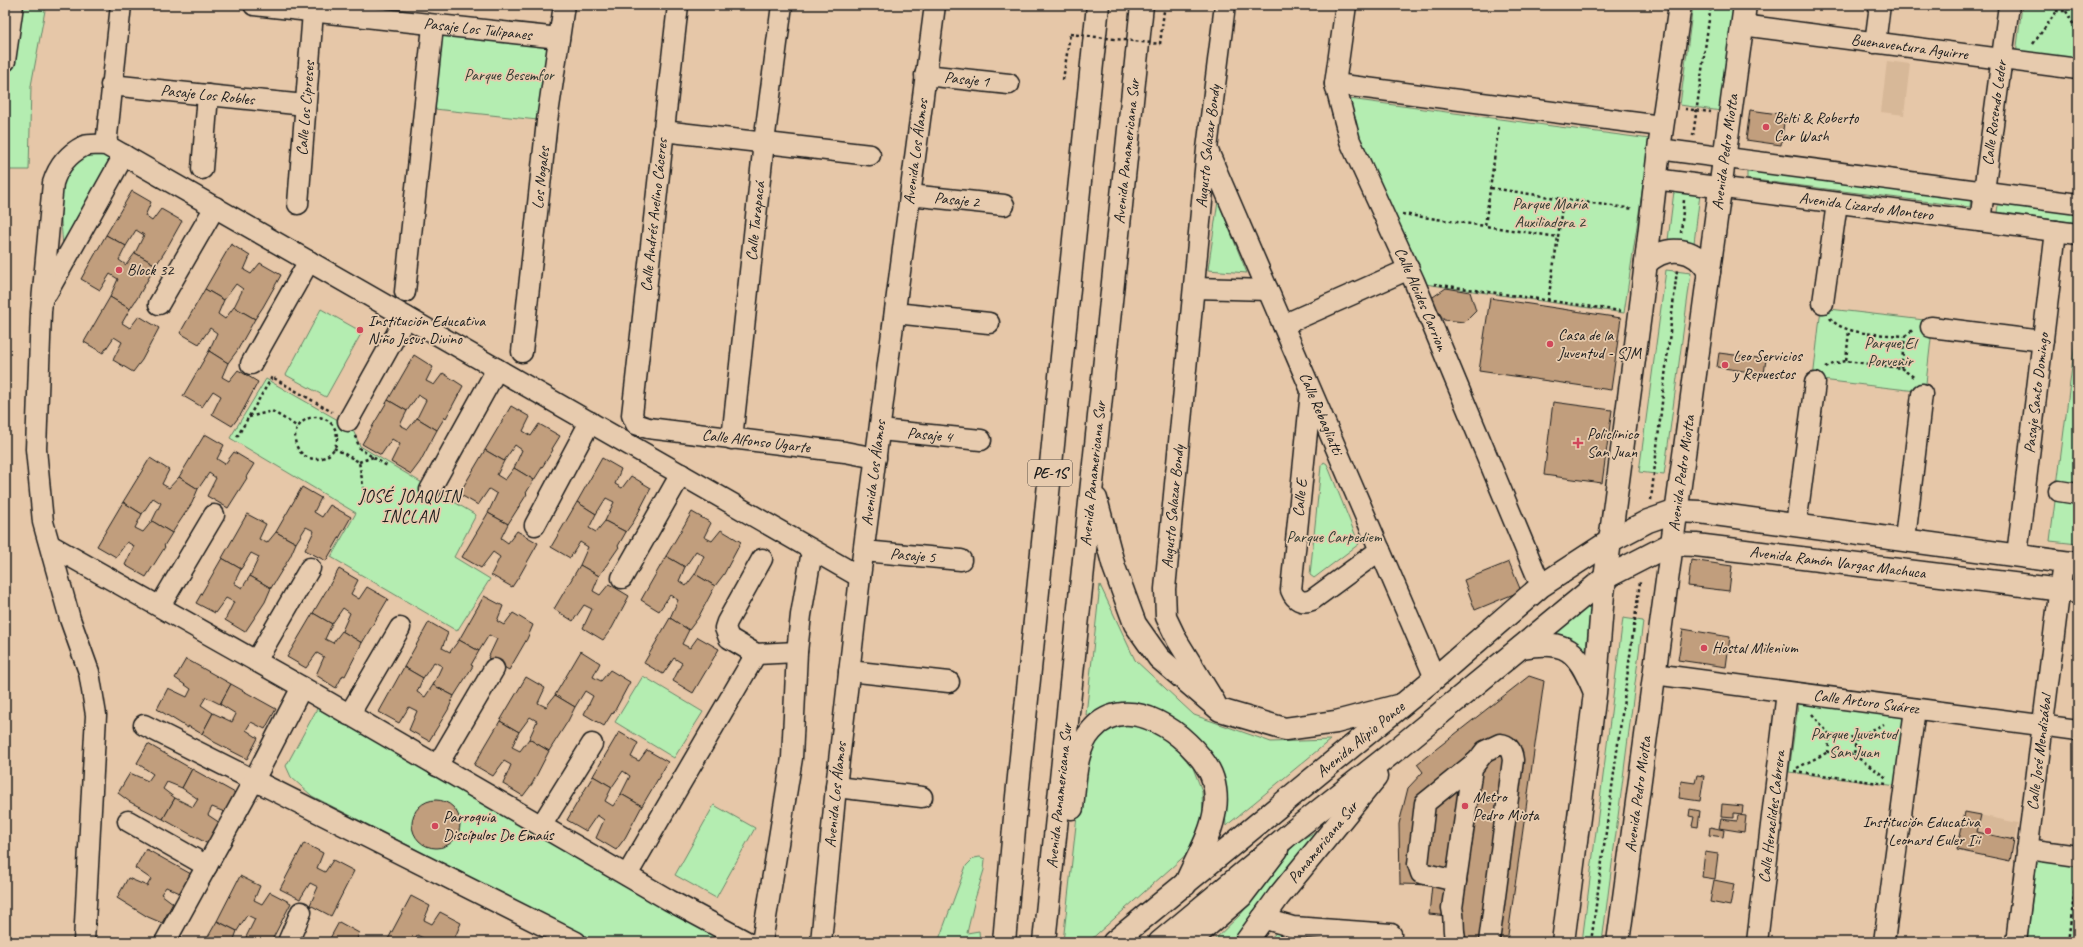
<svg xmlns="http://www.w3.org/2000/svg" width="2083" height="947" font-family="Caveat,sans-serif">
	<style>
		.built { fill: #d7b898 }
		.green { fill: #b4edb1; stroke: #688466 }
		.building { fill: #c19e7d; stroke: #1c1c1c }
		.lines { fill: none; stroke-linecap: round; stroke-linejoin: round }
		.minor-casing { stroke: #1c1c1c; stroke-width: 23 }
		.major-casing { stroke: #1c1c1c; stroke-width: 25 }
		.highway-casing { stroke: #1c1c1c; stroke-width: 25 }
		.path { stroke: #1c1c1c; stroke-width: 2.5; stroke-dasharray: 3 3; stroke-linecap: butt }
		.minor { stroke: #e7cbae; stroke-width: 20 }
		.major { stroke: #e7cbae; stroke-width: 22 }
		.highway { stroke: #e7cbae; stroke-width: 22 }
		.path-bridge { stroke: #1c1c1c; stroke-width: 2.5; stroke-dasharray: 3 3; stroke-linecap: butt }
		.poi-dot { fill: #d1495b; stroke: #e7cbae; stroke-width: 1.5 }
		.labels { text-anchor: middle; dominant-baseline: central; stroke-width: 3.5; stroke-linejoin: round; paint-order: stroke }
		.shield { fill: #e7cbae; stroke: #595048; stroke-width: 1 }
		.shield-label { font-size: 15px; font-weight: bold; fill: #1c1c1c }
		.street-label { font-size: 16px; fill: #1c1c1c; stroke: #e7cbae }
		.park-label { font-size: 16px; fill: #333b32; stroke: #e7cbae }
		.poi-label { font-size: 16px; fill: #1c1c1c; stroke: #e7cbae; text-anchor: start }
		.neighbourhood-label { font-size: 17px; letter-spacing: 1px; fill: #1c1c1c; stroke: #e7cbae }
	</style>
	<rect width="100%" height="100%" fill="#e6c7a8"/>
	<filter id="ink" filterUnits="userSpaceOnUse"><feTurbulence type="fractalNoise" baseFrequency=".025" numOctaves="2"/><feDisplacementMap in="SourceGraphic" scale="8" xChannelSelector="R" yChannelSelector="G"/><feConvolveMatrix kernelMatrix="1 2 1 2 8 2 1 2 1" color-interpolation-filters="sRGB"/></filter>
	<g filter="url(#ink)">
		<g class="built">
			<polygon points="1887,61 1910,64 1904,115 1881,112"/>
			<polygon points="1965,812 2018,823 2010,861 1957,850"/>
		</g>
		<g class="green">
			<polygon points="13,5 46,5 31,86 29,170 5,170 5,61"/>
			<polygon points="1693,5 1735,5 1721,111 1680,105"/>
			<polygon points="2022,5 2078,5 2078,62 2016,55"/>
			<polygon points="433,26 559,38 547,121 425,108"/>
			<polygon points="1349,99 1650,139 1624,313 1425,284 1358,136"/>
			<path d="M99 151 117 161 63 246C60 210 53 161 99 151Z"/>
			<polygon points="1747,167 1971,195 1970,207 1747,179"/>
			<polygon points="1674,191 1700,194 1694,243 1668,240"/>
			<polygon points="1999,199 2078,210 2078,223 1997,212"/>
			<polygon points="1218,201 1247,273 1208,270"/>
			<polygon points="1666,270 1691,273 1664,475 1639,472"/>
			<polygon points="1821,308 1933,321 1925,392 1813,379"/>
			<polygon points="321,309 362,332 326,397 286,375"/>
			<polygon points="2078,319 2078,544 2050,541"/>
			<polygon points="266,379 352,428 360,446 476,515 454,557 490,579 457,631 331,557 356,513 230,438"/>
			<polygon points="1324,462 1327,464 1359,544 1314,578 1310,575 1321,466"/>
			<polygon points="1100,585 1135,660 1194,715 1271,742 1330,740 1226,826 1223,785 1204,752 1120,705 1086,715"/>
			<polygon points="1592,596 1585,657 1550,637"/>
			<polygon points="1623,618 1643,621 1602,942 1582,942"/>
			<polygon points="643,676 703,712 674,758 615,722"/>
			<polygon points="1799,698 1907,713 1897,786 1789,772"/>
			<polygon points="318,707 736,942 596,942 312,796 291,777 286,766"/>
			<path d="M1131 724 1156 733 1174 746 1193 768 1202 791 1203 819 1198 844 1088 942H1063L1083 762C1096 735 1100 729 1131 724Z"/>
			<polygon points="714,805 755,828 716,898 675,875"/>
			<polygon points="1325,826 1238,942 1212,942 1241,914 1260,890 1276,864 1299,841"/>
			<polygon points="980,857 985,859 984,870 975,899 967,933 979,931 980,942 938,942 966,866 974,858"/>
			<polygon points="2037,861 2078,866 2078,942 2027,942"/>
			<polygon points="1276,933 1285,935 1286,942 1266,942"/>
		</g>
		<g class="building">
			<polygon points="1750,110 1785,115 1781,145 1746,140"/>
			<polygon points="132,191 151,202 145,216 152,221 161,209 182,221 164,253 156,265 135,253 144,235 136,230 126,246 106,235"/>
			<polygon points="106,235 126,246 119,260 126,265 135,253 156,265 138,297 130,309 110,297 118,279 110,274 100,290 81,279"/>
			<polygon points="231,244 250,256 244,270 251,274 260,263 281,275 263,307 255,319 234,307 243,289 236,284 224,300 205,289"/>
			<polygon points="1446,288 1470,292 1476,311 1465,322 1444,320 1430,299"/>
			<polygon points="205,289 224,300 218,314 225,319 234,307 255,319 237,351 228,363 209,351 217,333 210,328 199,344 180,333"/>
			<polygon points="110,297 130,309 122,323 130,328 139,316 159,328 142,360 133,372 113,360 122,342 114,337 103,353 84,342"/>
			<polygon points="1490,298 1621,318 1611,390 1479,371"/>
			<polygon points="209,351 228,363 222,377 229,381 238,370 258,382 241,414 232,426 212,414 221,396 213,391 202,407 183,396"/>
			<polygon points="1719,353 1766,359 1764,374 1717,367"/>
			<polygon points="414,355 433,367 426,381 434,385 443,373 463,386 446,418 445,417 437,430 417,418 426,400 418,395 407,411 388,400"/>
			<polygon points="388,400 407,411 400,425 408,429 417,418 437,430 420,462 411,474 391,462 400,444 392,439 381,455 362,444"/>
			<polygon points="1553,402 1612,410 1602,483 1544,475"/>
			<polygon points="511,406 530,417 523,431 531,436 539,424 560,436 552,449 553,450 534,480 514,468 522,450 515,445 504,461 485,450"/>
			<polygon points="205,434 224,445 217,459 225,464 234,452 254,464 246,477 247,478 228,508 207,496 216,478 209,473 198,489 179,477"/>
			<polygon points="485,450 504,461 497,475 505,480 514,468 534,480 526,493 527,494 508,524 488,513 497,494 489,489 478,505 459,494"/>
			<polygon points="150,458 169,470 162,484 169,488 179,477 198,489 192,503 172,533 152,521 161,503 153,498 142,514 123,502"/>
			<polygon points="602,458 621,469 615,484 622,488 631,476 651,488 634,521 626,532 605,521 614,502 606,498 596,514 577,502"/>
			<polygon points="302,487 321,498 314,512 322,517 330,505 351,517 326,561 305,550 314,531 306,527 296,543 276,532"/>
			<polygon points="123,502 142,514 135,528 143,532 152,521 172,533 164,546 165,547 146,577 125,565 134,546 127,542 116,557 97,546"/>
			<polygon points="577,502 596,514 589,528 596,532 605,521 626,532 618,546 619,547 599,576 580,565 588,547 580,542 570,558 551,547"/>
			<polygon points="692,512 711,523 704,537 712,541 721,530 741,542 724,574 715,586 695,574 704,556 696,551 685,567 666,556"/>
			<polygon points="488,513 508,524 501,538 508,543 517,531 538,543 520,575 512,587 491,575 500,557 493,552 481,568 462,557"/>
			<polygon points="247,514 266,524 259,539 267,543 276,532 296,543 290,557 271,588 250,576 259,557 251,553 241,569 222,558"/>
			<polygon points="666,556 685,567 679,581 686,586 695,574 715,586 698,618 689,630 670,618 678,600 670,595 659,611 641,600"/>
			<polygon points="222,558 241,569 234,583 242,588 250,576 271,588 265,602 245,632 225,620 234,602 226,598 215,613 196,603"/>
			<polygon points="1691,560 1732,566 1729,591 1688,586"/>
			<polygon points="1509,562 1521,591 1475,610 1464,580"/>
			<polygon points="580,565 599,576 593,591 600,595 609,584 629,596 612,628 603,640 583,628 592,609 584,605 573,621 554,609"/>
			<polygon points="339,569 358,580 351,594 359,599 367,587 388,599 362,643 342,631 350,613 343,608 332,624 313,613"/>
			<polygon points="484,596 503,606 497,621 504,625 513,613 533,625 527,639 509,670 488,658 497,639 489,635 479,651 459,640"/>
			<polygon points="313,613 332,624 325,639 333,643 342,631 362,643 345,676 343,675 336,688 316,675 324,657 317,653 306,668 287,657"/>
			<polygon points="670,618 689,630 682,644 690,648 698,637 719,649 693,693 673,681 682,663 674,658 663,674 644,663"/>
			<polygon points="429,622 448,633 442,648 450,652 459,640 479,651 471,665 473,666 454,696 433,685 442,666 434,662 423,678 404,667"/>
			<polygon points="1683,629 1730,637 1726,667 1678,660"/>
			<polygon points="581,651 600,663 593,677 601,681 610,670 630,682 613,714 612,713 604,726 584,714 593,696 585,691 575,707 555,695"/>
			<polygon points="186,659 231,684 220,704 206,697 201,705 213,713 202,734 188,726 188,728 157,709 168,688 187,697 191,689 175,678"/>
			<polygon points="404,667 423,678 417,692 425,697 433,685 454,696 448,710 429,741 409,730 417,711 409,707 399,723 379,712"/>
			<polygon points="1529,676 1544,681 1507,942 1445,942 1449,916 1429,914 1432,885 1400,884 1399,824 1408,788 1423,772 1417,764"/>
			<polygon points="526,677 545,688 538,703 546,707 555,695 575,707 568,721 549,751 529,739 537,721 530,717 519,732 500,721"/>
			<polygon points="231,684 276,709 265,729 251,722 246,730 258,738 247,759 214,742 202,734 213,713 232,722 236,714 220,704"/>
			<polygon points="500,721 519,732 512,747 520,751 529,739 549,751 532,784 523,796 503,784 511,765 504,761 493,776 474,765"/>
			<polygon points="619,732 638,743 631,757 639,761 647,750 668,762 642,806 621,794 630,776 623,771 612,787 593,776"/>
			<polygon points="148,744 192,769 182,788 167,782 163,789 175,798 163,819 130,802 118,793 130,773 148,781 153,774 137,763"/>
			<polygon points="192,769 237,794 227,813 212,807 208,815 220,823 208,844 163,819 175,798 193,807 198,799 182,788"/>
			<polygon points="1697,775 1704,776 1700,801 1679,798 1681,781 1695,783"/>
			<polygon points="593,776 612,787 605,801 613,806 621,794 642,806 625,838 616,850 596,838 604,820 597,815 586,831 567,820"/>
			<circle cx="436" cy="824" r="24"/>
			<polygon points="1722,804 1743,806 1742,814 1734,813 1734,818 1721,817"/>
			<polygon points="1690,809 1700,811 1698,827 1692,826 1694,817 1689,816"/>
			<polygon points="1965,812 1981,815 1977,832 2014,840 2010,861 1957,850"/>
			<polygon points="1738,815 1746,816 1744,832 1719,828 1721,819 1737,821"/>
			<polygon points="1710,827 1724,830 1723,837 1709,835"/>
			<polygon points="304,843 323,853 317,868 325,872 333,860 354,871 331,916 310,905 318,887 310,883 300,899 280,889"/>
			<polygon points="146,849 191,874 180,893 166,887 161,894 173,903 162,923 148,917 117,898 128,878 147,886 151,879 135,868"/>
			<polygon points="1705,852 1718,854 1715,879 1702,877"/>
			<polygon points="240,876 260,886 254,900 262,904 270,892 291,903 271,942 255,942 246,937 255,919 247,915 237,931 217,921"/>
			<polygon points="1714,880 1734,884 1730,906 1710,902"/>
			<polygon points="411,896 430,906 424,920 432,924 440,912 461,923 453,942 423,942 425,939 417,935 413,942 387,941"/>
			<polygon points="217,921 237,931 233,942 205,942"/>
			<polygon points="339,922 359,933 356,942 328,942"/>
			<polygon points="246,937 255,942 244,942"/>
		</g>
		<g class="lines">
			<defs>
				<g id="minor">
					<path id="s1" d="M254 5 559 38"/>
					<path id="s2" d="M678 5 632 415 636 424 648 428 845 452 876 458"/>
					<path id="s3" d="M1346 5 1335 84 1350 141 1414 281 1541 586"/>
					<path id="s4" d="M1742 25 2078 69"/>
					<polyline points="1875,43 1880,5"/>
					<polyline points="5,61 13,5"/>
					<path id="s5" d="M925 75 1009 84"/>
					<polyline points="1335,84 1661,126"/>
					<path id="s6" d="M111 85 305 105"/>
					<polyline points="663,131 870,155"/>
					<polyline points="106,145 121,5"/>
					<polyline points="1659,149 2078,204"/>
					<path id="s7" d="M1208 151 1435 678"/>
					<polyline points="202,169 208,95"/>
					<path id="s8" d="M1655 179 2078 234"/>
					<path id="s9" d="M910 195 1004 205"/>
					<path id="s10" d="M298 204 313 12"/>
					<path id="s11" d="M1980 221 2009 5"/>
					<polyline points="1195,288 1268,290"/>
					<polyline points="405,292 433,26"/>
					<polyline points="47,293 124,155"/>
					<polyline points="1823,303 1837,203"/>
					<polyline points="159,304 215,207"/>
					<polyline points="895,313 989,323"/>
					<polyline points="1283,325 1409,269"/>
					<polyline points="1931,327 2043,341"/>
					<path id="s12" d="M522 352 547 121 564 5"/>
					<polyline points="251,364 309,261"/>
					<path d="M1311 392 1291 590C1295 600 1302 604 1312 600L1380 550"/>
					<polyline points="348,421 406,317"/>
					<path id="s13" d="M880 430 981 440"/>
					<path id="s14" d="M732 439 764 142 782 5"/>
					<polyline points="430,490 497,369"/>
					<polyline points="2059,491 2078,494"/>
					<polyline points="535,525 590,422"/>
					<polyline points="1796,525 1815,383"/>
					<polyline points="1905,539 1922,394"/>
					<polyline points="50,545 302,687 669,900 747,942"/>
					<path id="s15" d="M864 551 961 560"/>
					<path id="s16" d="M2017 555 2056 231"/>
					<polyline points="762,559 727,622 725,628 729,638 756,654 797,652"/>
					<polyline points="622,578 681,474"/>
					<polyline points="160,606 214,515"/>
					<polyline points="256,661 310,568"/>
					<polyline points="849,671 949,682"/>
					<path id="s17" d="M1654 674 2078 730"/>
					<path id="s18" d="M1215 702 1177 640 1166 617 1165 589 1207 149 1225 5"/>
					<polyline points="349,715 400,628"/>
					<polyline points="144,725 576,942"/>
					<polyline points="437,766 494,669"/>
					<polyline points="836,787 922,797"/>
					<polyline points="128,821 207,866"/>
					<polyline points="541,826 592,744"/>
					<polyline points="2027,849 2078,856"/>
					<polyline points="627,875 756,654"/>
					<polyline points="1456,881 1421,873 1418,864 1425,803 1476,762"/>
					<polyline points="1262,918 1293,927 1391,934 1390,942"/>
					<path d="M84 942 96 715 89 672 70 619 43 522 36 449 41 312 53 183C58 167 68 154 84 146 90 144 99 145 106 145L860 577"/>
					<polyline points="165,942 254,780 302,687"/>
					<polyline points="288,942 301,912"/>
					<polyline points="762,942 792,758 797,652 801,615 812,551"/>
					<path id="s19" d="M821 942 836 787 860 577 935 5"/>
					<polyline points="1190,942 1242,897 1278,850"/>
					<path d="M1456 942C1452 931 1455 919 1452 908L1472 768 1485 751 1500 744C1509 745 1512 752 1513 760L1489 942"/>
					<path id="s20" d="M1757 942 1787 692"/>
					<polyline points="1884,942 1915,709"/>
					<path id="s21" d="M2016 942 2063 562"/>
				</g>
				<g id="major">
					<path d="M1646 263C1667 244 1695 247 1709 272"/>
					<path d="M1522 647C1567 639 1577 650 1594 690"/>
					<path id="s22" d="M1114 942 1435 678 1541 586 1610 541 1648 521 1677 511 1700 512 2078 564"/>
					<path id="s23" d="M1160 942 1292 832 1402 745 1605 578 1671 544 1696 545 2078 592"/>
					<path id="s24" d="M1246 942 1279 896 1376 777"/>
					<polyline points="1563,942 1595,693 1603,594 1640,314 1659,149 1680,5"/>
					<path id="s25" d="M1618 942 1745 5"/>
				</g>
				<g id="highway">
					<polyline points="1096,499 1114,567 1135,624 1159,658 1220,710 1285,729 1336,722 1401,705"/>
					<path d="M1072 808C1075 784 1074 749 1092 730 1128 689 1189 735 1209 770 1215 781 1217 797 1215 809 1212 835 1195 861 1185 885"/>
					<polyline points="1004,942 1016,806 1098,5"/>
					<path id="s26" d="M1044 942 1142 5"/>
				</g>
			</defs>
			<use href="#minor" class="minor-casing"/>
			<use href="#major" class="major-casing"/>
			<use href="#highway" class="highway-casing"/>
			<g class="path">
				<polyline points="2053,5 2057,11 2066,11 2071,5"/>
				<polyline points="2072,5 2078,6"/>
				<polyline points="2066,11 2078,33"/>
				<polyline points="1160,44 1164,11"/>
				<polyline points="2033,44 2057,11"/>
				<polyline points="1063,80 1070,34"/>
				<polyline points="1685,109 1711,112"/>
				<polyline points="1693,136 1711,5"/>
				<polyline points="1491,188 1563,199 1558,237 1485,226 1499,124"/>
				<polyline points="1563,199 1634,209"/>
				<polyline points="1402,214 1485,226"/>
				<polyline points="1681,233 1684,200"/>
				<polyline points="1434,284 1621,311"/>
				<polyline points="1548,301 1558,237"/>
				<path d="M1830 318C1844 336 1883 334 1905 336L1901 368 1846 361 1849 330"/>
				<polyline points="1905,336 1914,329"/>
				<polyline points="1826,368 1833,364 1846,361"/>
				<polyline points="1901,368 1915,378"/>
				<polyline points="249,417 272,411 298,427"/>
				<circle cx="316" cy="438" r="21"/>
				<polyline points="355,436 360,449 387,466"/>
				<polyline points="237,437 272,377 332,412"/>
				<polyline points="334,448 359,462 366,503"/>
				<polyline points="359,462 373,457"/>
				<polyline points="1651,500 1677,270"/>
				<polyline points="1812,714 1830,735 1856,738 1854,755 1828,752 1830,735"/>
				<polyline points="1856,738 1884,724"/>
				<polyline points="1854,755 1888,779"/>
				<polyline points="1797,768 1828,752"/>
				<polyline points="1794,771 1886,784"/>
				<polyline points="1591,942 1640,582"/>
				<polyline points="2068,942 2077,873"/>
			</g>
			<use href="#minor" class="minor"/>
			<use href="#major" class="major"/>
			<use href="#highway" class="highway"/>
			<polyline class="path-bridge" points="1070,34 1160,44"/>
		</g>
	</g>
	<g class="poi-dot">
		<circle cx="1766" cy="127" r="4"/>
		<circle cx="119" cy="270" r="4"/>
		<circle cx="360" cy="330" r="4"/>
		<circle cx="1550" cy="344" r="4"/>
		<circle cx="1725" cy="365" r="4"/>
		<path d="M1576 437h4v4h4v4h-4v4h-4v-4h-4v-4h4z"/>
		<circle cx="1704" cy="648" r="4"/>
		<circle cx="1465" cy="806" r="4"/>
		<circle cx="435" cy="826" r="4"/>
		<circle cx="1988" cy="831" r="4"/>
	</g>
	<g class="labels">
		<rect class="shield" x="1028" y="460" width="44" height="26" rx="3"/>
		<g class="shield-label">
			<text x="1050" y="473">PE-1S</text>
		</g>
		<g class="street-label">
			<text stroke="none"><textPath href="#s1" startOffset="225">Pasaje Los Tulipanes</textPath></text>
			<text stroke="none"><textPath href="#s4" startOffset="169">Buenaventura Aguirre</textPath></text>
			<text stroke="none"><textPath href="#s5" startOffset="42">Pasaje 1</textPath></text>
			<text stroke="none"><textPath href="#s6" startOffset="97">Pasaje Los Robles</textPath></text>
			<text stroke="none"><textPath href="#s10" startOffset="96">Calle Los Cipreses</textPath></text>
			<text stroke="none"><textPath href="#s11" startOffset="109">Calle Rosendo Leder</textPath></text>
			<text stroke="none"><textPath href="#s18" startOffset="571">Augusto Salazar Bondy</textPath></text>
			<text stroke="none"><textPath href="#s26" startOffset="795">Avenida Panamericana Sur</textPath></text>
			<text stroke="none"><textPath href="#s19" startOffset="796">Avenida Los Álamos</textPath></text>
			<text stroke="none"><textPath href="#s25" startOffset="797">Avenida Pedro Miotta</textPath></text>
			<text stroke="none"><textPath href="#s12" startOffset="175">Los Nogales</textPath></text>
			<text stroke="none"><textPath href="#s9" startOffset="47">Pasaje 2</textPath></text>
			<text stroke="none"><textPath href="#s8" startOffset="213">Avenida Lizardo Montero</textPath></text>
			<text transform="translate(654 215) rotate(-84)">Calle Andrés Avelino Cáceres</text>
			<text stroke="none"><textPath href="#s14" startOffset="219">Calle Tarapacá</textPath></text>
			<text stroke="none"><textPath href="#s3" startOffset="312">Calle Alcides Carrion</textPath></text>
			<text stroke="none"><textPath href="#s16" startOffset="163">Pasaje Santo Domingo</textPath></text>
			<text stroke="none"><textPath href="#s7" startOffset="286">Calle Rebagliatti</textPath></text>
			<text stroke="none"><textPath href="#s13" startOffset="50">Pasaje 4</textPath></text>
			<text stroke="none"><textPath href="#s2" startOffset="544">Calle Alfonso Ugarte</textPath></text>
			<text stroke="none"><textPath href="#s19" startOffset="472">Avenida Los Álamos</textPath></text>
			<text stroke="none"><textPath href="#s26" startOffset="471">Avenida Panamericana Sur</textPath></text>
			<text stroke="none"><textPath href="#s25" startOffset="473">Avenida Pedro Miotta</textPath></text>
			<text transform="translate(1300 498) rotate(-84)">Calle E</text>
			<text stroke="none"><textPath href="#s18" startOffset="209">Augusto Salazar Bondy</textPath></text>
			<text stroke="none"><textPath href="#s15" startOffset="49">Pasaje 5</textPath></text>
			<text stroke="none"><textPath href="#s23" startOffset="817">Avenida Ramón Vargas Machuca</textPath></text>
			<text stroke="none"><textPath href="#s17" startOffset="214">Calle Arturo Suárez</textPath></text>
			<text stroke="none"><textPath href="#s22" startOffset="319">Avenida Alipio Ponce</textPath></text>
			<text stroke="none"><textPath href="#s21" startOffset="191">Calle José Mendizábal</textPath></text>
			<text stroke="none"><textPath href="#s19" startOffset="148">Avenida Los Álamos</textPath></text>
			<text stroke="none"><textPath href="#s25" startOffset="149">Avenida Pedro Miotta</textPath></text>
			<text stroke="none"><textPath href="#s26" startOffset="147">Avenida Panamericana Sur</textPath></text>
			<text stroke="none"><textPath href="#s20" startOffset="126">Calle Heraclides Cabrera</textPath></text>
			<text stroke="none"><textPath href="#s24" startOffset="126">Panamericana Sur</textPath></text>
		</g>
		<g class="park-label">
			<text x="509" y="75">Parque Besemfor</text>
			<text x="1550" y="204">Parque María<tspan x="1550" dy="18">Auxiliadora 2</tspan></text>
			<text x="1890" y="343">Parque El<tspan x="1890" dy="18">Porvenir</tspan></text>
			<text x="1334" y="537">Parque Carpediem</text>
			<text x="1854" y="734">Parque Juventud<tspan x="1854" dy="18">San Juan</tspan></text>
		</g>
		<g class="poi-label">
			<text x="1774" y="118">Belti &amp; Roberto<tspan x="1774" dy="18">Car Wash</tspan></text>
			<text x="127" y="270">Block 32</text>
			<text x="368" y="321">Institución Educativa<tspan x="368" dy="18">Niño Jesus Divino</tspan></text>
			<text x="1558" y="335">Casa de la<tspan x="1558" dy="18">Juventud - SJM</tspan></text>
			<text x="1733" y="356">Leo Servicios<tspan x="1733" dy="18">y Repuestos</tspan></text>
			<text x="1587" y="434">Policlinico<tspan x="1587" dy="18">San Juan</tspan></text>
			<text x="1712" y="648">Hostal Milenium</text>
			<text x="1473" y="797">Metro<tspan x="1473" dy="18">Pedro Miota</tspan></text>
			<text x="443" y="817">Parroquia<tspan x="443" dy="18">Discípulos De Emaús</tspan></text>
			<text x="1980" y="822" text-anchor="end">Institución Educativa<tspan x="1980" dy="18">Leonard Euler Iii</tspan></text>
		</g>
		<g class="neighbourhood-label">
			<text x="410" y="496">JOSÉ JOAQUIN<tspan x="410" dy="20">INCLAN</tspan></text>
		</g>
	</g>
	<rect width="2083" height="947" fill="none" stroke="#e7cbae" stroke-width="20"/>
	<rect x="10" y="10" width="2063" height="927" fill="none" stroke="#1c1c1c" stroke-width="1.5" filter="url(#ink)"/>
</svg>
